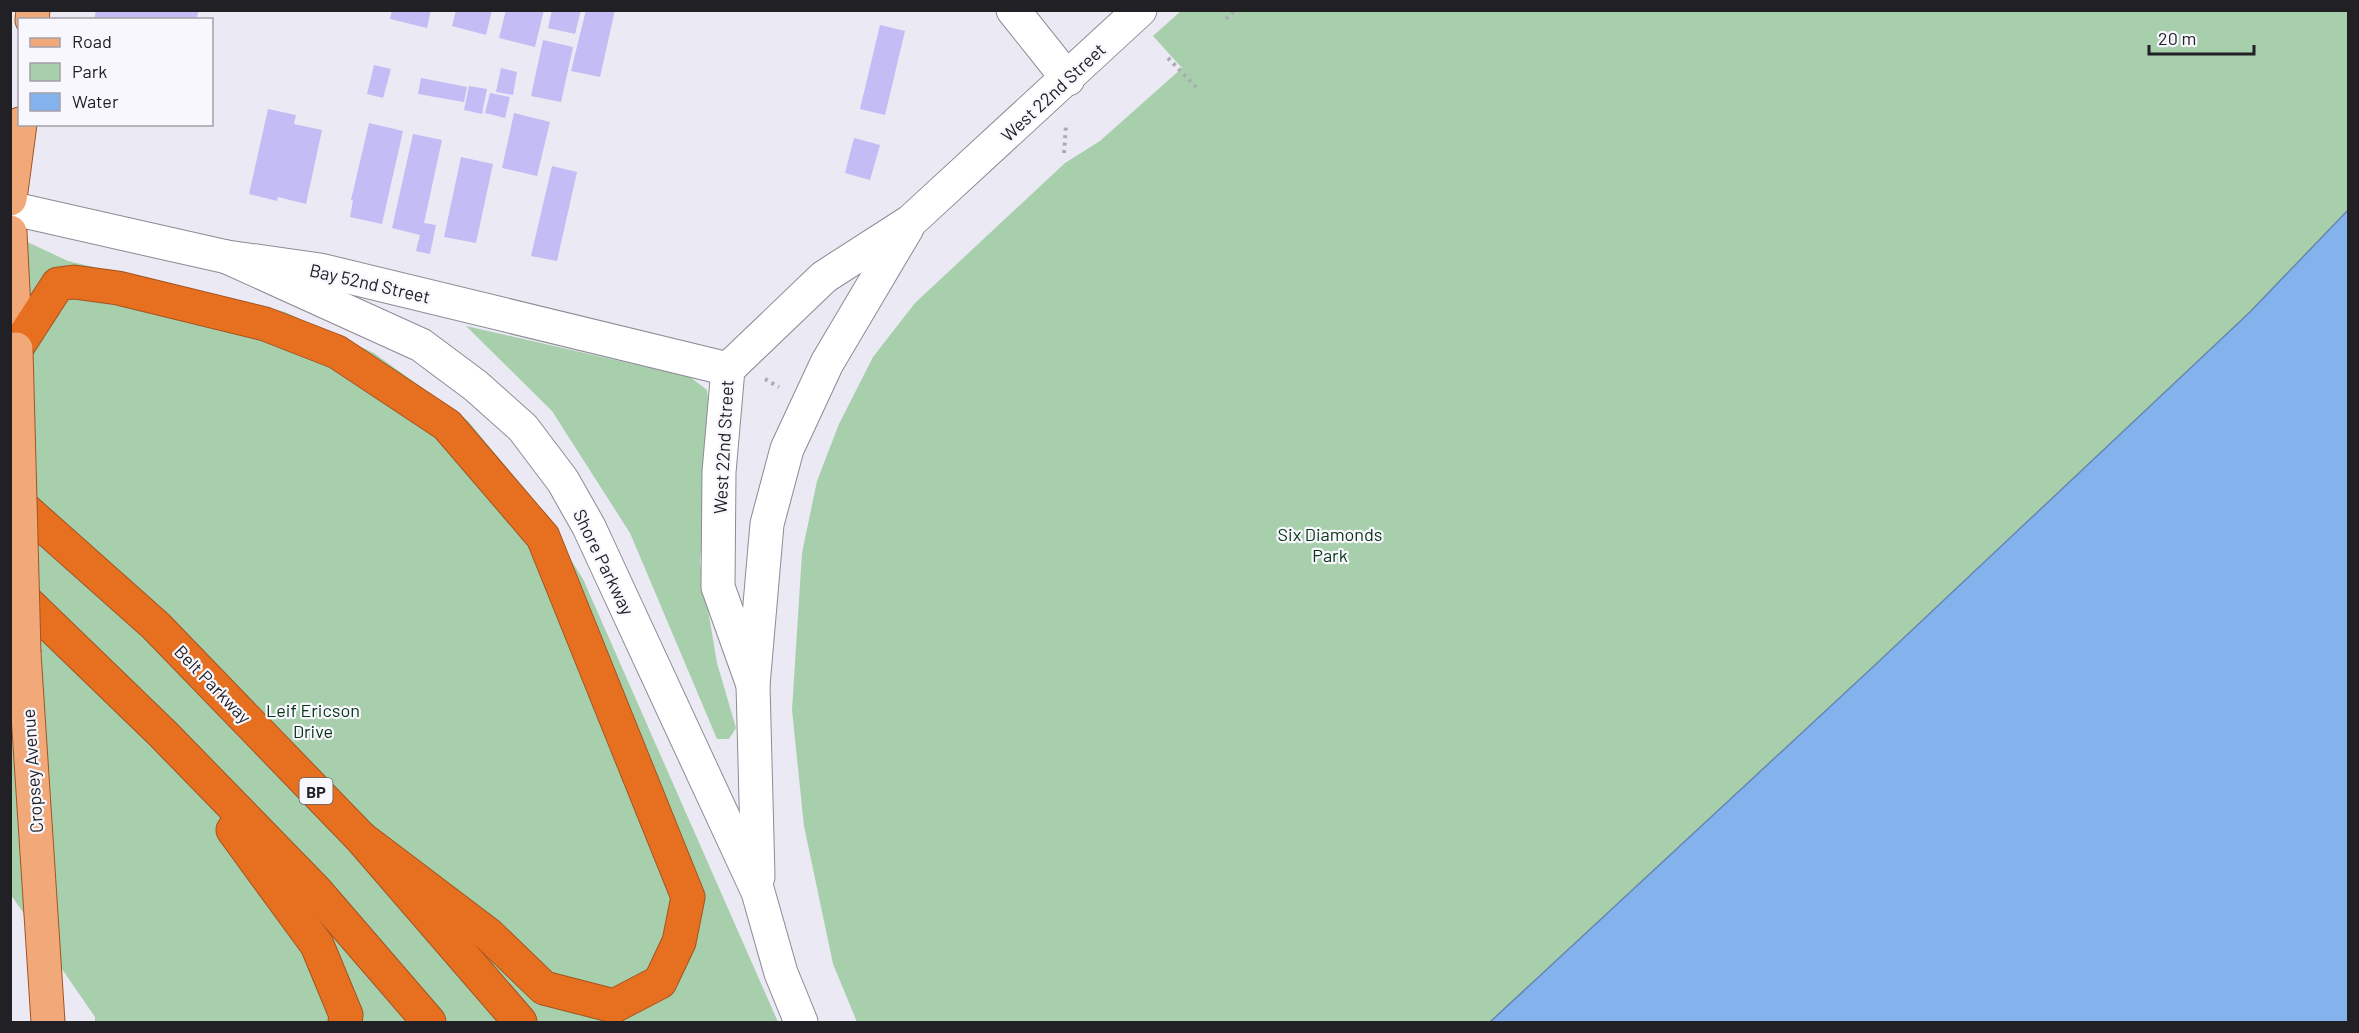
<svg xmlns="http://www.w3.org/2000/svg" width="2359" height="1033" font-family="Barlow,sans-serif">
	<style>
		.green { fill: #a7cfac }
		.water { fill: #83b2ed; stroke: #6686b1; stroke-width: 1.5 }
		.building { fill: #c4bcf5 }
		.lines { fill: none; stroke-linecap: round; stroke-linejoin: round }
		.minor-casing { stroke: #8c8a94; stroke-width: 35 }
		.major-casing { stroke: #a25422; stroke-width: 35 }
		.highway-casing { stroke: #a25422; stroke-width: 35 }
		.path { stroke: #acaab3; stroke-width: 4; stroke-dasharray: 3 4.5; stroke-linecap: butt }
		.minor { stroke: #fff; stroke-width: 33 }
		.major { stroke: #f1a979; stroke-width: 33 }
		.highway { stroke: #e77020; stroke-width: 33 }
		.major-bridge-casing { stroke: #a25422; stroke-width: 35; stroke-linecap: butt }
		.major-bridge { stroke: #f1a979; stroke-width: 33 }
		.labels { text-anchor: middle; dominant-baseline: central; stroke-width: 4.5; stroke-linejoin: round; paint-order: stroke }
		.shield { fill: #f8f7fe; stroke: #626166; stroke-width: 1.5 }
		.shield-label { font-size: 16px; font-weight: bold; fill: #212125 }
		.street-label { font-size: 18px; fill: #212125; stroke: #f8f7fe }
		.park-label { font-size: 18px; fill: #073715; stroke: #f8f7fe }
	</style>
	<rect width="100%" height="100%" fill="#ebe9f4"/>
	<g class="green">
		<polygon points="1181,11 2348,11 2348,1022 857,1022 833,964 804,826 792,710 802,553 817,481 839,424 873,357 915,303 1065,163 1100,141 1182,68 1153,36"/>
		<polygon points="10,234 68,261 285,312 374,353 468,421 532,498 583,579 778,1022 95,1022 95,1017 11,895"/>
		<polygon points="466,326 690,377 707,390 710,414 700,563 717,663 736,728 729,739 717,739 630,533 552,411"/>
	</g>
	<polygon class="water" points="2348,210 2348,1022 1490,1022 1875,665 2250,312"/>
	<g class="building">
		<polygon points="96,10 199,10 196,20 94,20"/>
		<polygon points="392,10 431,10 427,28 390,19"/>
		<polygon points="456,10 492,10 486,35 452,26"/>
		<polygon points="506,10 544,10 535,47 499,38"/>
		<polygon points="552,10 581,10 575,34 548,28"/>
		<polygon points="586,10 615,10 600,77 571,71"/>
		<polygon points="880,25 905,31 885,115 860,109"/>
		<polygon points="543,40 573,47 561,102 531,96"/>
		<polygon points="374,65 391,69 383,98 367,94"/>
		<polygon points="501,68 517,72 513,95 496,92"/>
		<polygon points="421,78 467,87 464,102 418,94"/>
		<polygon points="469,86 487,89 482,114 464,110"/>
		<polygon points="490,93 510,97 505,118 485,113"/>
		<polygon points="268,109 296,115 294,124 322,130 306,204 278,197 277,201 249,194"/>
		<polygon points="514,113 550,122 537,176 502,168"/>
		<polygon points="369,123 403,131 382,224 350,217 353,200 351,200"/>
		<polygon points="413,134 442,140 424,223 436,225 430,254 416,251 420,235 392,228"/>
		<polygon points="854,138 880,145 870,180 845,173"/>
		<polygon points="461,157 493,164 476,243 444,237"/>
		<polygon points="552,166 577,172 557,261 531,256"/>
	</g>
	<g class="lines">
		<defs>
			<g id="minor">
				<polyline points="1013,10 1068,79"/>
				<polyline points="10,208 227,257 320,270 728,369"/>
				<polyline points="227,257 421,345 476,386 523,428 563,481 589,527 758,892 781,973 801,1022"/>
				<polyline points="753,685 718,587 719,472 728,369 824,277 911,221 1140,10"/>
				<polyline points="758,877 753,685 767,524 787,449 827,363 907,228"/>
			</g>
			<g id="major">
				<polyline points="32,20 33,10"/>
				<polyline points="10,199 20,124"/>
				<polyline points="10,232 16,349"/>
				<polyline points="24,653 48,1022"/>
			</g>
			<g id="highway">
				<polyline points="16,349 58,284 74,282 118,288 265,324 337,352 447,425 543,537 688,897 679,942 660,982 614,1006 544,988 489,935 361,838"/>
				<polyline points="10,496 156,626 361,838 520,1022"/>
				<polyline points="10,586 163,734 316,891 429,1022"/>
				<polyline points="233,830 317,945 346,1015 345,1022"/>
			</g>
		</defs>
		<use href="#minor" class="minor-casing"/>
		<use href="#major" class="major-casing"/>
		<use href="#highway" class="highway-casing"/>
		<g class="path">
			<polyline points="1226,19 1235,10"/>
			<polyline points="1168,58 1198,89"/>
			<polyline points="1064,153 1066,125"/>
			<polyline points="765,379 779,387"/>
		</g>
		<use href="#minor" class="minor"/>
		<use href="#major" class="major"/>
		<use href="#highway" class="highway"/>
		<defs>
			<polyline id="major-bridge" points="16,349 24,653"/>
		</defs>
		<use href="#major-bridge" class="major-bridge-casing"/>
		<use href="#major-bridge" class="major-bridge"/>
	</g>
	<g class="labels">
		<rect class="shield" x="299.5" y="778" width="33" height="26" rx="4.5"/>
		<g class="shield-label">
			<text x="316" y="791">BP</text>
		</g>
		<g class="street-label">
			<text transform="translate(1053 92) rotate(-43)">West 22nd Street</text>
			<text transform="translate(370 283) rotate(13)">Bay 52nd Street</text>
			<text transform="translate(723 447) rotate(-87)">West 22nd Street</text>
			<text transform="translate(604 562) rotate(64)">Shore Parkway</text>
			<text transform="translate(213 684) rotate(46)">Belt Parkway</text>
			<text transform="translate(32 771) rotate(-94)">Cropsey Avenue</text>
		</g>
		<g class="park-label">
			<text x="1330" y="534">Six Diamonds<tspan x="1330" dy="21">Park</tspan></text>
			<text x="313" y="710">Leif Ericson<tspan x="313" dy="21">Drive</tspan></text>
		</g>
	</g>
	<rect width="2359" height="1033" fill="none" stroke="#212125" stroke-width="24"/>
	<rect x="18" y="18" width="195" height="108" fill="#f8f7fe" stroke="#a2a1a7" stroke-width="1.5"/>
	<rect x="30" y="38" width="30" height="9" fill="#f1a979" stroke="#a2a1a7" stroke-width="1.5"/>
	<text x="72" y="48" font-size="18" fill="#212125">Road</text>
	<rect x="30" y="63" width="30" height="18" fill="#a7cfac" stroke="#a2a1a7" stroke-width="1.5"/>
	<text x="72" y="78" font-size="18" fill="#212125">Park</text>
	<rect x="30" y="93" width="30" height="18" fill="#83b2ed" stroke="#a2a1a7" stroke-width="1.5"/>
	<text x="72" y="108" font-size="18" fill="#212125">Water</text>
	<path d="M2149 45v9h105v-9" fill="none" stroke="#212125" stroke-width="3"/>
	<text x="2158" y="45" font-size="18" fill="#212125" stroke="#f8f7fe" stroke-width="4.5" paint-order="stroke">20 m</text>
</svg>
